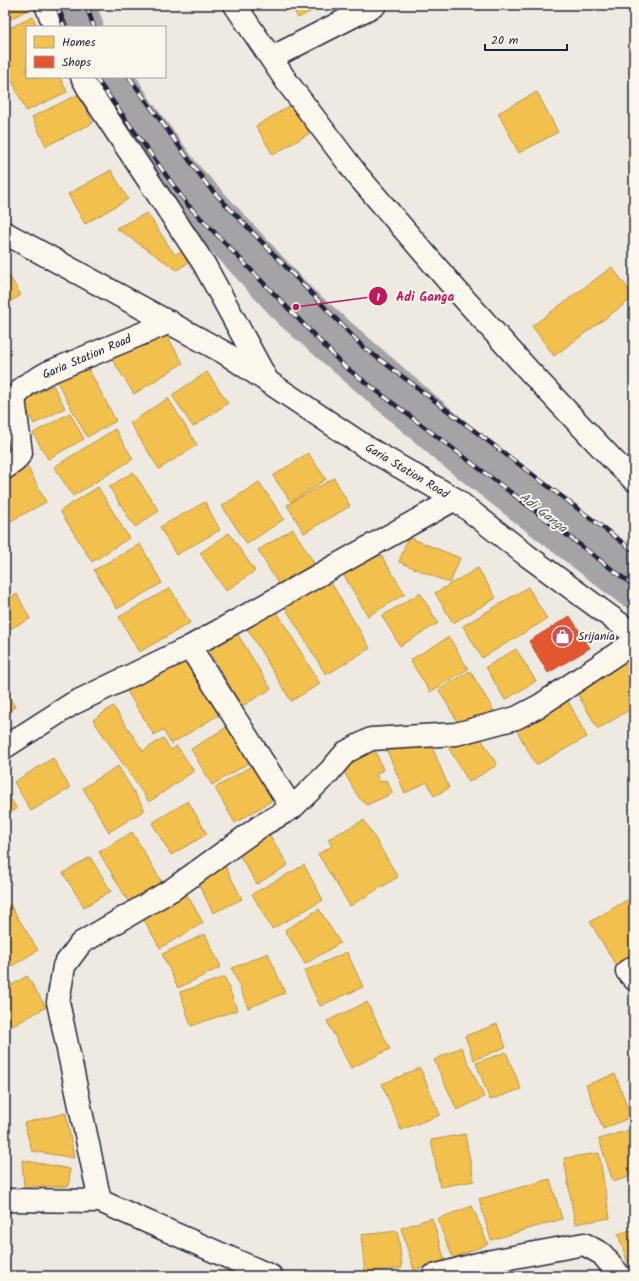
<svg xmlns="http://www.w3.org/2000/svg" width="639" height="1281" font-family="Kalam,sans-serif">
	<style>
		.homes { fill: #f2c14e; stroke: #b49148 }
		.shops { fill: #e4572e; stroke: #aa4732 }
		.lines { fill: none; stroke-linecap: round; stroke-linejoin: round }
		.river { stroke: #a6a3a7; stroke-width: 49 }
		.street-casing { stroke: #22223b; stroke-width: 25 }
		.secondary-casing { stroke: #22223b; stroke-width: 25 }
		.street { stroke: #fbf7ec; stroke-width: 22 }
		.secondary { stroke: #fbf7ec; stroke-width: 22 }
		.rail-casing { stroke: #22223b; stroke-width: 4.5 }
		.rail { stroke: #fbf7ec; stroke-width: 3; stroke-dasharray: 9; stroke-linecap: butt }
		.labels { text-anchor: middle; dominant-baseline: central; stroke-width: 4; stroke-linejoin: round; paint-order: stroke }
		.street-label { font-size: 12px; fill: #22223b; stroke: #fbf7ec }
		.poi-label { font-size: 12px; fill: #22223b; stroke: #fbf7ec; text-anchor: start }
		.water-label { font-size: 13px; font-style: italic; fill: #575666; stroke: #fbf7ec }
		.leader { fill: none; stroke: #c2185b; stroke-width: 1.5 }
		.callout-dot { fill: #c2185b; stroke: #fbf7ec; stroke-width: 1.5 }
		.mark-label { font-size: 12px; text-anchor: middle; font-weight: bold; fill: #fff }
		.callout-label { font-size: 13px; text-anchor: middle; font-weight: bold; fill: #c2185b; stroke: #fbf7ec; stroke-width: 4; stroke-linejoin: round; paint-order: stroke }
	</style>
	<rect width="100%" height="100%" fill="#eeeae2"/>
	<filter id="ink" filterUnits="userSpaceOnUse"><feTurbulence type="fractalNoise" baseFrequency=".025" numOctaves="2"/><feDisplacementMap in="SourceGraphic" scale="8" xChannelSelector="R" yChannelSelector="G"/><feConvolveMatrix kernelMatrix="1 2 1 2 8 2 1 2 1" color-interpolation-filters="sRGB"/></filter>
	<g filter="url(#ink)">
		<g class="homes">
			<polygon points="5,5 29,5 31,8 5,22"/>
			<polygon points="291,5 324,5 298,18"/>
			<polygon points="33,17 37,27 27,27 27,77 60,77 67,92 26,111 5,65 5,30"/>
			<polygon points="537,92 558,132 519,153 498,113"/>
			<polygon points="79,94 93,123 46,146 32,117"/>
			<polygon points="293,104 310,133 273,155 256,126"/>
			<polygon points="111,170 128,199 85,224 68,194"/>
			<polygon points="147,213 175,255 181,251 189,262 177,270 116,228"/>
			<polygon points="612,267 634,297 554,356 532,326"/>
			<polygon points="5,269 21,295 5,305"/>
			<polygon points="162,328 183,363 134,394 112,359"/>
			<polygon points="85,362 116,421 87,437 55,378"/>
			<polygon points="207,372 228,403 193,427 172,395"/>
			<polygon points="53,385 65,408 34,424 22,402"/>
			<polygon points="168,398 197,445 159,469 130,423"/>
			<polygon points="70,413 84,439 48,459 33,433"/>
			<polygon points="115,429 133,459 73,496 54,467"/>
			<polygon points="308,453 326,479 291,502 273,476"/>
			<polygon points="26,464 46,502 5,524 5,475"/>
			<polygon points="133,472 159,511 135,527 109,487"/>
			<polygon points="334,478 350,506 304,533 287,505"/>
			<polygon points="259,482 284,519 247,544 222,506"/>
			<polygon points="98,487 129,538 92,562 60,511"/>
			<polygon points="205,502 220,530 176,555 160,527"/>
			<polygon points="293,529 314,563 279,585 258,550"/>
			<polygon points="229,533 255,571 226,591 200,553"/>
			<polygon points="408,537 460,558 450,583 399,562"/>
			<polygon points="140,544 162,583 117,609 94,570"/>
			<polygon points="379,552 405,594 368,616 343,574"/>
			<polygon points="478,568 496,598 453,623 435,593"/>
			<polygon points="327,576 370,648 326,675 282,602"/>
			<polygon points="528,587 547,619 482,658 463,626"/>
			<polygon points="170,588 190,623 139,652 119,617"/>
			<polygon points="420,593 438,623 400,646 382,616"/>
			<polygon points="17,594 30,619 5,631 5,601"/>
			<polygon points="274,607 320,684 291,701 245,625"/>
			<polygon points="237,633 271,689 242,706 208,650"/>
			<polygon points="449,637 468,669 430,692 410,660"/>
			<polygon points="516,649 536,681 505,700 486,667"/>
			<polygon points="185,656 220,714 171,744 163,730 154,735 127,691"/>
			<polygon points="626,657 634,670 634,707 598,729 574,688"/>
			<polygon points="470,671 494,711 462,730 439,690"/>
			<polygon points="5,690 15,707 5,714"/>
			<polygon points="568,701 587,737 536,765 516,729"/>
			<polygon points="113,706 143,751 163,738 171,750 177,746 194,771 149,802 93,720"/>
			<polygon points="230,725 252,761 212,785 191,749"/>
			<polygon points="476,730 497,765 469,782 448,747"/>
			<polygon points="373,745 383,770 376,774 380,782 386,780 393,793 367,805 359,798 343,770 357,752"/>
			<polygon points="432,747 449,788 434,796 427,782 405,793 386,748"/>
			<polygon points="53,758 70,788 31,811 14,782"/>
			<polygon points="253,765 273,800 235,823 215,788"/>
			<polygon points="118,766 145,810 109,832 83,788"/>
			<polygon points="5,790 17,809 5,816"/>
			<polygon points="188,801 207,834 171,855 152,823"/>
			<polygon points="364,820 398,877 350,906 318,854 332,846 328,839"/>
			<polygon points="266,829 288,865 257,884 235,848"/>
			<polygon points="132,832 163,884 130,904 99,852"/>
			<polygon points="90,857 111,891 84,907 63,873"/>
			<polygon points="222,860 242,899 213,913 194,874"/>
			<polygon points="304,865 323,900 272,929 252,894"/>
			<polygon points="184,889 203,923 160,948 140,913"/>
			<polygon points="627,900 634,912 634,956 617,967 590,922"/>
			<polygon points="10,905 38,950 9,968 5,962 5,908"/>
			<polygon points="319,909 340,943 305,964 285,930"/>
			<polygon points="205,934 221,967 178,988 162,954"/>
			<polygon points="347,952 363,987 320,1006 304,971"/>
			<polygon points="268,953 285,993 248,1008 232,968"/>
			<polygon points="27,976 46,1007 13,1026 5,1013 5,989"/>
			<polygon points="225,977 237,1010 191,1026 180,992"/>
			<polygon points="367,1002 390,1049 351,1068 327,1021"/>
			<polygon points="497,1024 506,1047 474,1060 465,1036"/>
			<polygon points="461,1047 484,1097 457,1110 434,1060"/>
			<polygon points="506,1052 521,1089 490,1100 476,1063"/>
			<polygon points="420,1068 440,1115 401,1130 382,1084"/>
			<polygon points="615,1074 631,1117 603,1129 586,1085"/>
			<polygon points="5,1112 11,1141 5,1143"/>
			<polygon points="66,1113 74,1158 32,1151 24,1123"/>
			<polygon points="632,1129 634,1134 634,1175 613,1182 599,1139"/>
			<polygon points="465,1134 474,1181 440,1187 431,1140"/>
			<polygon points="599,1153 610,1218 575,1224 564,1158"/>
			<polygon points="22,1160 70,1169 69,1186 24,1187"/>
			<polygon points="550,1179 562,1219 491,1240 479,1199"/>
			<polygon points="472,1206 488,1244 453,1258 437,1219"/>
			<polygon points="432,1218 445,1261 414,1270 401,1228"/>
			<polygon points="634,1229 634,1271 631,1272 618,1234"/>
			<polygon points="398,1231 402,1268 365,1272 361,1235"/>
		</g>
		<polygon class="shops" points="570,616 590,648 548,673 529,641"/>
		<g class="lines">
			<g class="river">
				<polyline points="69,5 79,27"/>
				<polyline points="108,77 132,116 180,181 296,307 458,447 634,584"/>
			</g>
			<defs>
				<g id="street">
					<polyline points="46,5 55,27"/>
					<polyline points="271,58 375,5"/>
					<polyline points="82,77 92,95 204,264 268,382"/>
					<polyline points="5,468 15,461 21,453 14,398 26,385 47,373 170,322"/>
					<polyline points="5,747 72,704 190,647 455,499"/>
					<polyline points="292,808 329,772 346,752 371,739 456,734 516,718 539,706 634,642"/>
					<polyline points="634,967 627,971 634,979"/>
					<polyline points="5,1200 100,1201 271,1276"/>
					<polyline points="100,1201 58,1002 64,966 81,943 173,889 262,825 292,808 190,647"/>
					<polyline points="433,1276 481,1263 584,1244 602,1254 620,1276"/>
				</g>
				<g id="secondary">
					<polyline points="235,5 287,82 358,176 450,283 531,373 615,462 634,480"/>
					<polyline points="5,233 225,353 366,447 455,499 525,554 634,634"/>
				</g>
			</defs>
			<use href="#street" class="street-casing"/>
			<use href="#secondary" class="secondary-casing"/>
			<use href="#street" class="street"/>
			<use href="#secondary" class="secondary"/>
			<defs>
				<g id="rail">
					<polyline points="57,5 64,27"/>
					<polyline points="86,5 94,27"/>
					<polyline points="95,77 187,204 344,366 634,586"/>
					<polyline points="129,77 208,186 362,346 634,551"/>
				</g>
			</defs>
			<use href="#rail" class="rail-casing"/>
			<use href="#rail" class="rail"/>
		</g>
	</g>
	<defs>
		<symbol id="shop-disc" viewBox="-11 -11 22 22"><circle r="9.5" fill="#d1495b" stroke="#fbf7ec"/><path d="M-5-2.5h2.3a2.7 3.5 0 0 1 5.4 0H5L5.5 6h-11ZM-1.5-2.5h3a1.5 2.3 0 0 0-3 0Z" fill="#fff"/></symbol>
	</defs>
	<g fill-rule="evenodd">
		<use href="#shop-disc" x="550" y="624" width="25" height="25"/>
	</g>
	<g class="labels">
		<g class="street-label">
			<text transform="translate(87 357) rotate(-23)">Garia Station Road</text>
			<text transform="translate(407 471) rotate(31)">Garia Station Road</text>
		</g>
		<g class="poi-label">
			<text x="578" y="636">Srijania</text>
		</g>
		<g class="water-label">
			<text transform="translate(543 513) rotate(38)">Adi Ganga</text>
		</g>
	</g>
	<path class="leader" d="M296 307L378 296"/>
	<g class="callout-dot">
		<circle cx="296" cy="307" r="4"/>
		<circle cx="378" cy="296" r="10"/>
	</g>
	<g class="mark-label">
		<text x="378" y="301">1</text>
	</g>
	<g class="callout-label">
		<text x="425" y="301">Adi Ganga</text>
	</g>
	<rect width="639" height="1281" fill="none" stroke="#fbf7ec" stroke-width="20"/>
	<rect x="10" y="10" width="619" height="1261" fill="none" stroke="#22223b" stroke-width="1.5" filter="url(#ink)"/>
	<rect x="26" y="26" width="140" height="52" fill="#fbf7ec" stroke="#a4a2a5"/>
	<rect x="34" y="36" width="20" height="12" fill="#f2c14e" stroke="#a4a2a5"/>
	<text x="62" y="46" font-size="12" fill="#22223b">Homes</text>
	<rect x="34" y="56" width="20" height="12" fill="#e4572e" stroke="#a4a2a5"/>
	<text x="62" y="66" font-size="12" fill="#22223b">Shops</text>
	<path d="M485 44v6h82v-6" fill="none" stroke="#22223b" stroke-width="2"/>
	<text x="491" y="44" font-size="12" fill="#22223b" stroke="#fbf7ec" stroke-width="3" paint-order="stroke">20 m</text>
</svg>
